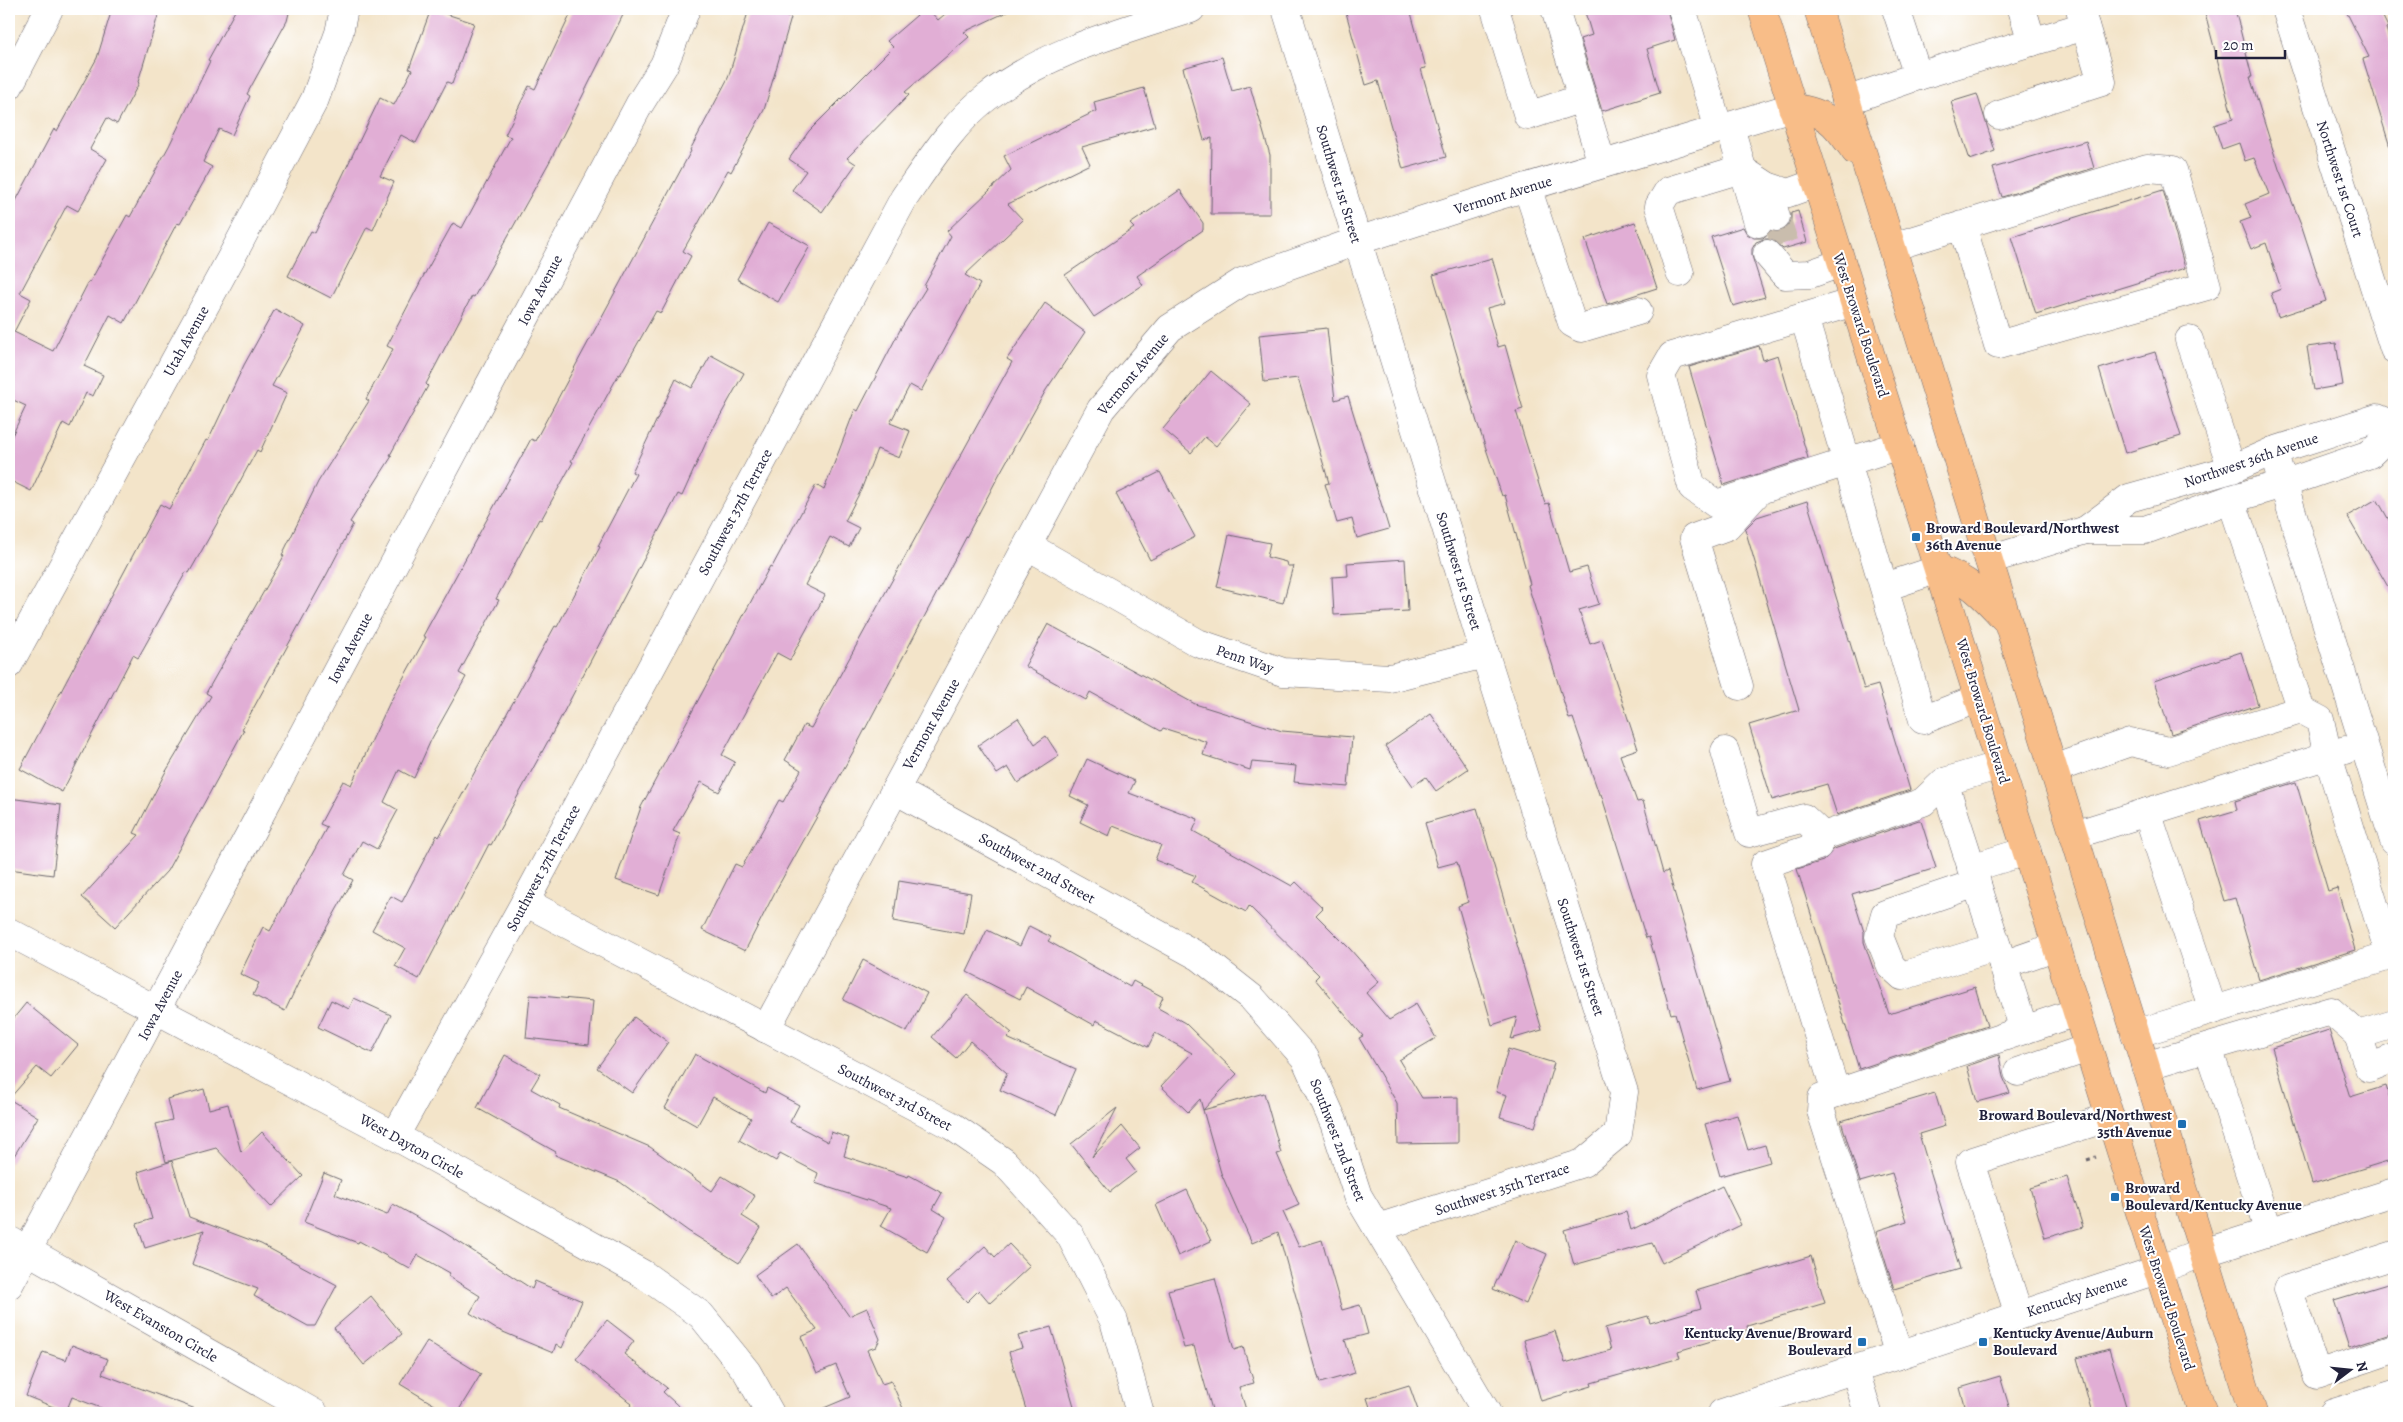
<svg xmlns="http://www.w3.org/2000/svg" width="2403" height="1422" font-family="Alegreya,serif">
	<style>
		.building { fill: #e1aed5 }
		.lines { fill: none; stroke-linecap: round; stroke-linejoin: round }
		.minor-tunnel { stroke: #c9bdad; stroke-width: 28; stroke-dasharray: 28 14; stroke-linecap: butt }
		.minor-casing { stroke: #6b666d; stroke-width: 29 }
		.major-casing { stroke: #6b666d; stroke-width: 29 }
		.path { stroke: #6b666d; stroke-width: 3; stroke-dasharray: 4 4; stroke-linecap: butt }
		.minor { stroke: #fff; stroke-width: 28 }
		.major { stroke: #f8bd88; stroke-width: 28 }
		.poi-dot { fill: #1f6fb2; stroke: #fff; stroke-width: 2 }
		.labels { text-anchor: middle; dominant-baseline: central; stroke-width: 4; stroke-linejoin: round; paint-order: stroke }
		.street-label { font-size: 15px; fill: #22223b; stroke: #fff }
		.poi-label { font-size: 15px; font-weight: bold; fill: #22223b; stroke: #fff; text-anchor: start }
	</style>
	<rect width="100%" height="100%" fill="#fff"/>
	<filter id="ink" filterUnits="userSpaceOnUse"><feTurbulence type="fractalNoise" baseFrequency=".02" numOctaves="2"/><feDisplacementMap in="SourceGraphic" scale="10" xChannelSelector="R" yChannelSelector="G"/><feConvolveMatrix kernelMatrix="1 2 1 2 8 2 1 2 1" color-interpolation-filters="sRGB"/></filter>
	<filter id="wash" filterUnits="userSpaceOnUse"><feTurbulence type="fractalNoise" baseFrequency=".0096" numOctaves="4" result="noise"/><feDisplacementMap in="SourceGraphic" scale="20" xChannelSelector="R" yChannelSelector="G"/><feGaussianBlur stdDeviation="1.12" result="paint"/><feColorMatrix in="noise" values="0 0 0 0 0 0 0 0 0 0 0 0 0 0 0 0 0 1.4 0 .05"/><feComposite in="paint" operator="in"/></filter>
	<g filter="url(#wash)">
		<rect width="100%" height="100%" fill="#f3e4c9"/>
		<g id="blocks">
			<g class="building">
				<polygon points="112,9 160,9 138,82 139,83 117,124 107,118 90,149 107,159 78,211 67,205 20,293 31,299 14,332 53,351 89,281 90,282 127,215 130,217 169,146 210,61 208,60 236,9 290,9 287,21 247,94 250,96 232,135 219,129 203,162 212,167 180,224 177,223 124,323 110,315 84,366 103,375 93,396 86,393 70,427 63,423 31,491 9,480 9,442 26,406 9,398 9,214 54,129 57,131 97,58"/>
				<polygon points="431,9 474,23 452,84 447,82 416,143 401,135 380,176 394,182 373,230 367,227 331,298 288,276 311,231 315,233 380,98 394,105 412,70 409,69"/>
				<polygon points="573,9 626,9 551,159 474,297 472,296 426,384 428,386 390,455 392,456 350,522 353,524 327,574 242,729 244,730 167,871 115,927 82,897 139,835 134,833 165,773 211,696 206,693 284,556 282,555 318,482 369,401 366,399 393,349 387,346 424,275 453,223 462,228 511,137 505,135 529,86 535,89"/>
				<polygon points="749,9 762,9 791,18 764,110 731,172 728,170 683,251 691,256 661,313 656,311 620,375 619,374 571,461 573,462 541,520 539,519 496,599 499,600 459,673 466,677 431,740 414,778 399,770 384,802 398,810 377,849 362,841 344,875 353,880 313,952 285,1011 253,995 259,983 240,974 263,927 270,931 327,827 320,824 343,781 351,785 389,704 426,637 423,636 531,439 535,441 691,151 690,150 728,78"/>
				<polygon points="924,9 928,9 938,20 951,9 1013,9 964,32 969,37 905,92 909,95 847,158 856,164 822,212 792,190 806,171 789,159 809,131 893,47 887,41"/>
				<polygon points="1345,9 1410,9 1426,68 1421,69 1446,157 1403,169 1378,81 1366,85"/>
				<polygon points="1584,9 1667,9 1675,40 1647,49 1660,93 1602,111 1580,39 1592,35"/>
				<polygon points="2204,9 2235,9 2252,77 2250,77 2279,169 2301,224 2326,301 2278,317 2271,293 2281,289 2266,243 2251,249 2240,222 2251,218 2245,204 2269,194 2254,158 2245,161 2239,143 2222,149 2214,125 2233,119"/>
				<polygon points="2345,9 2379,9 2388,27 2386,28 2394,56 2394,146 2390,147 2363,59 2369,57"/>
				<polygon points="1222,57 1232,91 1250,86 1270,155 1270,214 1211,214 1212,138 1204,140 1183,68"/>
				<polygon points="1144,88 1155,126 1082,147 1090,164 1008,204 1023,220 965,275 980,284 921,391 910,385 890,423 910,431 899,458 877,449 861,490 845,521 859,528 849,547 830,537 805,585 825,595 790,660 777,653 722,755 735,762 719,792 701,782 673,831 680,834 659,895 616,880 641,807 770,566 772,567 816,485 824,490 855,409 858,411 900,330 926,288 924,286 951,236 947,231 1011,170 1004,156 1096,111 1094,102"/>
				<polygon points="1977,94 1995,151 1970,160 1951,102"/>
				<polygon points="2086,141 2094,168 2002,197 1993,168"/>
				<polygon points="1180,190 1203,223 1203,230 1137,276 1143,285 1094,317 1065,275 1134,228 1130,224"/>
				<polygon points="2163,190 2185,268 2036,314 2012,237"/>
				<polygon points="1798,211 1807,242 1783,249 1772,239 1764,239 1756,242 1752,249 1752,256 1765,297 1733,306 1711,237 1743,227 1747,234 1754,238 1763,238 1771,231 1780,232 1787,228 1791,221 1791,213"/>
				<polygon points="1635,222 1657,288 1607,304 1585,239"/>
				<polygon points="768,223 810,246 778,302 737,279"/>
				<polygon points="1492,258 1505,303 1487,308 1498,347 1505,345 1523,409 1516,411 1545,504 1549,503 1569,572 1587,567 1599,604 1579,610 1590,644 1602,640 1638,749 1620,755 1637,802 1643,801 1663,873 1668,871 1730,1081 1697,1090 1675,1013 1671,1014 1649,937 1646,938 1601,794 1599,794 1573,718 1569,719 1528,585 1530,584 1505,495 1502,496 1477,422 1433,275"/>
				<polygon points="1045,303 1085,332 1046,390 1000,473 853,752 776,890 745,951 702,930 735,864 742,867 779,800 783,802 801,770 785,760 804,725 811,728 1012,362 1007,359"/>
				<polygon points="275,309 305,326 272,386 287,393 260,452 257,450 219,520 189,573 186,572 138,658 133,655 62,792 20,769 160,504 169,509 206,440 208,441 244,365"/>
				<polygon points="1327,328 1335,400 1348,396 1389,529 1357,538 1352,519 1337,523 1325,484 1329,483 1298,378 1264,382 1259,335"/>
				<polygon points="2336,343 2343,385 2314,390 2307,347"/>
				<polygon points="1759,346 1763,360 1778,355 1808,458 1724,485 1689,367"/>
				<polygon points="2155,352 2181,436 2125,453 2099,369"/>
				<polygon points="711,355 744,373 709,436 682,496 678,494 559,721 491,845 489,844 419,979 395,966 405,948 372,930 391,896 402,902 437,835 439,837 555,626 557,627 600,547 598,546 636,474 632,472 676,379 692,388"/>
				<polygon points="1211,371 1251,404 1216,446 1205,437 1191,453 1163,429"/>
				<polygon points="1160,472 1195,537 1150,560 1116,494"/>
				<polygon points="2377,499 2394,529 2394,597 2347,516"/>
				<polygon points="1807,501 1864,689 1878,685 1910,790 1837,815 1827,784 1772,800 1749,725 1799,710 1745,529 1757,517"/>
				<polygon points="1229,535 1270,543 1267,557 1286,562 1287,566 1293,566 1283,603 1217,587"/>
				<polygon points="1405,559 1408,611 1334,615 1332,577 1348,576 1347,563"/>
				<polygon points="1048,624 1195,704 1282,731 1352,737 1348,787 1294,782 1296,766 1252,762 1250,770 1203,755 1207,742 1163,728 1161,731 1090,692 1086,700 1025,666"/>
				<polygon points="2241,652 2258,705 2171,734 2154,681"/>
				<polygon points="1431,714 1468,769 1436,791 1426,777 1413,786 1385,746"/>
				<polygon points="1018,718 1035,744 1046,736 1059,756 1018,783 1008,767 997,774 978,745"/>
				<polygon points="1087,759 1135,781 1129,793 1198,819 1193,831 1292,886 1296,882 1323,908 1316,915 1350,949 1379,982 1366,993 1389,1020 1416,1004 1436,1038 1399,1060 1422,1098 1458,1097 1458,1143 1398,1144 1397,1103 1359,1038 1363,1036 1315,979 1319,975 1249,906 1246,912 1192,882 1196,876 1155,860 1161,845 1113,826 1109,836 1080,822 1088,805 1070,796"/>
				<polygon points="2296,782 2328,891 2337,888 2355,950 2259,980 2235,898 2224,901 2200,821 2237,810 2235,801"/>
				<polygon points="9,798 61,805 53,875 9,869"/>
				<polygon points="1477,808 1542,1030 1511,1039 1517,1017 1492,1025 1458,906 1468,902 1457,862 1438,867 1425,823"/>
				<polygon points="1919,820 1921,821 1936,868 1852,894 1864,932 1864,942 1889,1014 1975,987 1987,1026 1859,1069 1797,869 1823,861 1834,849"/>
				<polygon points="899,881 971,893 964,934 893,921"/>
				<polygon points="1029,926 1051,937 1048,941 1130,987 1133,981 1163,997 1158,1008 1185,1023 1237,1074 1203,1110 1200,1099 1188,1112 1161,1086 1192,1053 1155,1033 1148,1047 1096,1020 1094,1025 1026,987 1020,999 967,972 987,930 1020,946"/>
				<polygon points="863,960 927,993 907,1032 843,1000"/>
				<polygon points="530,995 593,1001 589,1045 526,1038"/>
				<polygon points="967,995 1012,1033 1007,1038 1076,1069 1056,1115 1000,1090 1007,1073 970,1041 956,1058 932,1037"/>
				<polygon points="354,998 391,1015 372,1053 318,1027 331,1000 349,1009"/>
				<polygon points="26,1003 78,1045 51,1078 37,1067 9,1099 38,1117 9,1164 9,1024"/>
				<polygon points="634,1017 668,1042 632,1093 597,1068"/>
				<polygon points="2329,1030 2350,1097 2386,1086 2394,1112 2394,1159 2312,1184 2272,1048"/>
				<polygon points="1508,1049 1554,1063 1535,1127 1500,1117 1507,1095 1496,1092"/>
				<polygon points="695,1054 765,1093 767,1088 799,1105 790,1122 828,1142 831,1132 849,1138 844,1156 908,1177 909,1175 942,1193 933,1209 946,1217 927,1252 881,1226 891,1208 815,1183 818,1173 780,1153 776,1161 739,1140 751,1118 713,1097 697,1126 665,1108"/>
				<polygon points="505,1055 540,1074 531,1089 560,1105 559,1108 650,1147 712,1191 722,1176 755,1196 742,1216 761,1228 739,1263 688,1231 620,1182 555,1155 556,1152 477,1108"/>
				<polygon points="1999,1055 2003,1077 2010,1093 1977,1102 1967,1066"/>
				<polygon points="204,1089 209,1109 228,1104 241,1152 262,1132 303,1176 271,1207 216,1148 166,1162 156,1124 172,1120 167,1099"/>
				<polygon points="1264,1093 1281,1153 1277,1154 1299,1205 1283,1212 1299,1247 1322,1240 1342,1310 1360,1305 1368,1334 1345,1340 1355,1373 1320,1383 1278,1232 1252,1243 1221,1173 1203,1110"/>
				<polygon points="1935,1093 1945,1126 1919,1134 1960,1269 1894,1289 1876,1231 1907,1221 1892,1173 1860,1182 1841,1121"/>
				<polygon points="1117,1108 1092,1157 1122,1126 1140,1148 1126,1159 1136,1172 1110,1192 1071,1144"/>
				<polygon points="1737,1115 1748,1150 1765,1145 1770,1162 1720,1176 1705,1124"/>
				<polygon points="172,1161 189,1217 261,1244 337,1285 315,1326 308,1326 254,1296 258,1289 192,1264 204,1230 145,1248 137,1224 152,1219 138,1172"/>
				<polygon points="324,1173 341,1180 335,1194 387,1215 393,1204 445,1233 532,1289 535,1281 582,1301 562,1348 556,1344 553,1353 496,1329 470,1313 480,1296 448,1276 450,1273 418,1255 410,1269 359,1241 358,1243 304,1222"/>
				<polygon points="2067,1177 2083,1227 2045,1238 2030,1188"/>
				<polygon points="1722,1186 1741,1225 1662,1263 1652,1243 1574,1265 1564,1230 1626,1212 1631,1230"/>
				<polygon points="1187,1190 1211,1241 1178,1256 1156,1205"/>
				<polygon points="1515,1240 1547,1254 1526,1304 1493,1289"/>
				<polygon points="798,1244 849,1316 867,1308 880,1339 876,1347 867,1350 882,1384 891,1381 905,1413 812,1413 850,1397 836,1365 817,1373 801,1337 817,1330 786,1288 771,1299 755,1275"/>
				<polygon points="1009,1244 1030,1266 990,1303 979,1290 967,1302 947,1281 985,1246 995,1257"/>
				<polygon points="1811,1256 1825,1303 1747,1326 1748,1330 1678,1351 1680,1358 1591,1383 1592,1386 1541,1401 1524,1340 1555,1331 1565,1363 1611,1350 1605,1328 1648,1316 1650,1323 1701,1308 1696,1291"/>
				<polygon points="1215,1278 1234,1350 1243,1347 1254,1383 1239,1387 1247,1413 1213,1413 1194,1346 1184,1348 1168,1290"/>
				<polygon points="2394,1282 2394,1333 2349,1347 2334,1300"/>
				<polygon points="371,1296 402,1334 364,1365 334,1328"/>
				<polygon points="607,1320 634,1341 624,1354 667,1388 663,1392 686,1413 624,1413 632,1404 576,1359"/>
				<polygon points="1051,1327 1076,1413 1027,1413 1009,1352 1022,1348 1018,1336"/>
				<polygon points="427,1341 481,1374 457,1413 448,1413 400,1384"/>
				<polygon points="72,1345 108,1359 102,1374 201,1411 201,1413 114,1413 72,1397 66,1412 26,1396 43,1352 66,1360"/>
				<polygon points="2109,1349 2128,1413 2092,1413 2077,1358"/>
				<polygon points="2000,1376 2011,1413 1967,1413 1960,1388"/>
				<polygon points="1409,1385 1419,1413 1372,1413 1367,1398"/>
			</g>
		</g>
	</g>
	<g filter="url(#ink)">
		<use href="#blocks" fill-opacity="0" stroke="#6b666d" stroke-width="1"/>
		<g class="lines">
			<polyline class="minor-tunnel" points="1776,217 1786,248"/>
			<defs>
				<g id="minor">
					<polyline points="1286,9 1485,654 1624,1092 1618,1134 1583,1163 1377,1228"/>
					<polyline points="1495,9 1528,116 1582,98"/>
					<polyline points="1555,9 1602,164"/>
					<polyline points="1682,9 1719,129"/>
					<polyline points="2022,9 2032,42"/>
					<polyline points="2286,9 2394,349"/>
					<polyline points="1918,76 2085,26"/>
					<polyline points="9,86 49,9"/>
					<polyline points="1846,101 1918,76 1896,9"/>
					<polyline points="1999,115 2102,82 2080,9"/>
					<polyline points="1730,127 1758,223"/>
					<polyline points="1767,186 1776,217"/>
					<polyline points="1527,187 1572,323 1581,328 1638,311"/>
					<polyline points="1892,247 2147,168 2173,170 2207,286 1998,345 1962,225"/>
					<polyline points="1767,254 1785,275 1810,274 1841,263"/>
					<polyline points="1680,273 1659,206 1668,191 1741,169 1767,186 1788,193 1816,183"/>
					<polyline points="1854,302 1672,356 1661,375 1692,487 1716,504 1900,445"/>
					<polyline points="1804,317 1923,720 1979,698"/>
					<polyline points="2189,340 2232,469"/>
					<polyline points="2273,451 2394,841"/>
					<polyline points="2086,530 2129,498 2232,469 2273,451 2377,418 2394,425"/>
					<polyline points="1028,546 1198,643 1283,672 1390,678 1485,654"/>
					<polyline points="1989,560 2086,530 2145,530 2231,499 2283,484 2370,454 2394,431"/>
					<polyline points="1885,587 1939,569"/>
					<polyline points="9,664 231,258 315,99 339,33 344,9"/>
					<polyline points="1739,686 1694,538 1727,526 1759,491"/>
					<polyline points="1725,751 1749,833 1804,818 1823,836 1923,802 1944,782 2000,765"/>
					<polyline points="2054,769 2130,742 2168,751 2301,710 2231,499"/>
					<polyline points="1944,782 2024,1030 2077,1012"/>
					<polyline points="895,790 1200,957 1252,998 1305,1058 1334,1123 1358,1196 1487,1413"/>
					<polyline points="2147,812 2213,1010"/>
					<polyline points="2074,835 2345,750"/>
					<polyline points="1823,836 1818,846 1765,864 1836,1093"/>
					<polyline points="1971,868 2027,851"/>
					<polyline points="1977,883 1885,914 1879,936 1891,966 1902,976 1997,947"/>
					<polyline points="525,902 952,1126 1004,1162 1070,1235 1114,1321 1140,1413"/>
					<polyline points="9,932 395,1136 643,1274 701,1315 747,1372 770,1413"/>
					<polyline points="2003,965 2057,946"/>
					<polyline points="766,1029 1101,409 1170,328 1242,282 1357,241 1494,197 1792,107"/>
					<polyline points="2135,1034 2390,956 2328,756 2320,720 2301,710"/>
					<polyline points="2358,1035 2369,1068 2394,1058"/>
					<polyline points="2208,1048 2269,1232"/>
					<polyline points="2145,1066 2331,1011 2358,1035 2394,1024"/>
					<polyline points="2018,1072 2088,1048"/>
					<path d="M395 1136 525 902 904 198C927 165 954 122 986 98 1046 51 1120 32 1191 9"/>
					<polyline points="9,1240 314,1413"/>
					<polyline points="2394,1255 2288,1289 2317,1375 2394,1349"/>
					<polyline points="9,1285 639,105 664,65 686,9"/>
					<polyline points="2019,1315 1970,1162 2110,1117"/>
					<polyline points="1899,1355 1821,1111 1822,1098 2024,1030"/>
					<polyline points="1855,1370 1868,1413"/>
					<polyline points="1722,1413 2157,1270 2203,1253 2394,1192"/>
					<polyline points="2333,1413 2394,1394"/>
				</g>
				<g id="major">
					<polyline points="1762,9 2203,1413"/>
					<polyline points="1818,9 2253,1413"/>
					<path d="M1792 107C1829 113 1834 122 1855 151"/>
					<path d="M1939 569C1967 578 1985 597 2004 618"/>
				</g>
			</defs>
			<use href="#minor" class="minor-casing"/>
			<use href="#major" class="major-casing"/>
			<polyline class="path" points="2087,1160 2096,1157"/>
			<use href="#minor" class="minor"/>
			<use href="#major" class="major"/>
		</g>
	</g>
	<g class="poi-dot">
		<rect x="1911" y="532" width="10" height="10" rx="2.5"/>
		<rect x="2177" y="1119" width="10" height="10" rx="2.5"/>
		<rect x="2110" y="1192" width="10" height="10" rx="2.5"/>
		<rect x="1857" y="1337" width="10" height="10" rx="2.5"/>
		<rect x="1978" y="1337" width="10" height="10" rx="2.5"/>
	</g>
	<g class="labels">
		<g class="street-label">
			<text transform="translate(2340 179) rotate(72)">Northwest 1st Court</text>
			<text transform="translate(1339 184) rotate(73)">Southwest 1st Street</text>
			<text transform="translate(1503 195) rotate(-17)">Vermont Avenue</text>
			<text transform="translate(540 290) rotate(-62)">Iowa Avenue</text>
			<text transform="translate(1861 325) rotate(72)">West Broward Boulevard</text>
			<text transform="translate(186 341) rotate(-61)">Utah Avenue</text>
			<text transform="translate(1133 374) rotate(-50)">Vermont Avenue</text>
			<text transform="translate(2251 460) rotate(-19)">Northwest 36th Avenue</text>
			<text transform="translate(735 512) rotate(-62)">Southwest 37th Terrace</text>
			<text transform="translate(1459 571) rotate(73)">Southwest 1st Street</text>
			<text transform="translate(350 648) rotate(-62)">Iowa Avenue</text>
			<text transform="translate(1245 659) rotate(19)">Penn Way</text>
			<text transform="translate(1983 711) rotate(73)">West Broward Boulevard</text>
			<text transform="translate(931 724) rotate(-61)">Vermont Avenue</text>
			<text transform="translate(543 868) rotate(-62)">Southwest 37th Terrace</text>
			<text transform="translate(1037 868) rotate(29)">Southwest 2nd Street</text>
			<text transform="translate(1581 957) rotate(72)">Southwest 1st Street</text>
			<text transform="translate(160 1005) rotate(-62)">Iowa Avenue</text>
			<text transform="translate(895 1097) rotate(28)">Southwest 3rd Street</text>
			<text transform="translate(1338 1140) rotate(69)">Southwest 2nd Street</text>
			<text transform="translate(412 1146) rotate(29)">West Dayton Circle</text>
			<text transform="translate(1502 1189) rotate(-18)">Southwest 35th Terrace</text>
			<text transform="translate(2077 1296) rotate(-18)">Kentucky Avenue</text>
			<text transform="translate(2167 1298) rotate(72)">West Broward Boulevard</text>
			<text transform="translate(161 1326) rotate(30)">West Evanston Circle</text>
		</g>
		<g class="poi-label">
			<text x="1926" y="528">Broward Boulevard/Northwest<tspan x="1926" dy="17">36th Avenue</tspan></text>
			<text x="2172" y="1115" text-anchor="end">Broward Boulevard/Northwest<tspan x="2172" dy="17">35th Avenue</tspan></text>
			<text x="2125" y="1188">Broward<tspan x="2125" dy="17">Boulevard/Kentucky Avenue</tspan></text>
			<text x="1852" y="1333" text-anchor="end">Kentucky Avenue/Broward<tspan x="1852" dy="17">Boulevard</tspan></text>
			<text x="1993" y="1333">Kentucky Avenue/Auburn<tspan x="1993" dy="17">Boulevard</tspan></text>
		</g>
	</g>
	<rect width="2403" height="1422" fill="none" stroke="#fff" stroke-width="30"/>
	<g transform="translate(2350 1370) rotate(74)" stroke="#ffffff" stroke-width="4" paint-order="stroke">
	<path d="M0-4L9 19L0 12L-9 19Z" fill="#22223b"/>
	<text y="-8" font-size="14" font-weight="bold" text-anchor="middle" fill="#22223b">N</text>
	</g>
	<path d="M2216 50v8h69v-8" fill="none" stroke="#22223b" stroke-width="2.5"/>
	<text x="2223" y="50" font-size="15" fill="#22223b" stroke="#ffffff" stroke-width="4" paint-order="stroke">20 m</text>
</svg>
